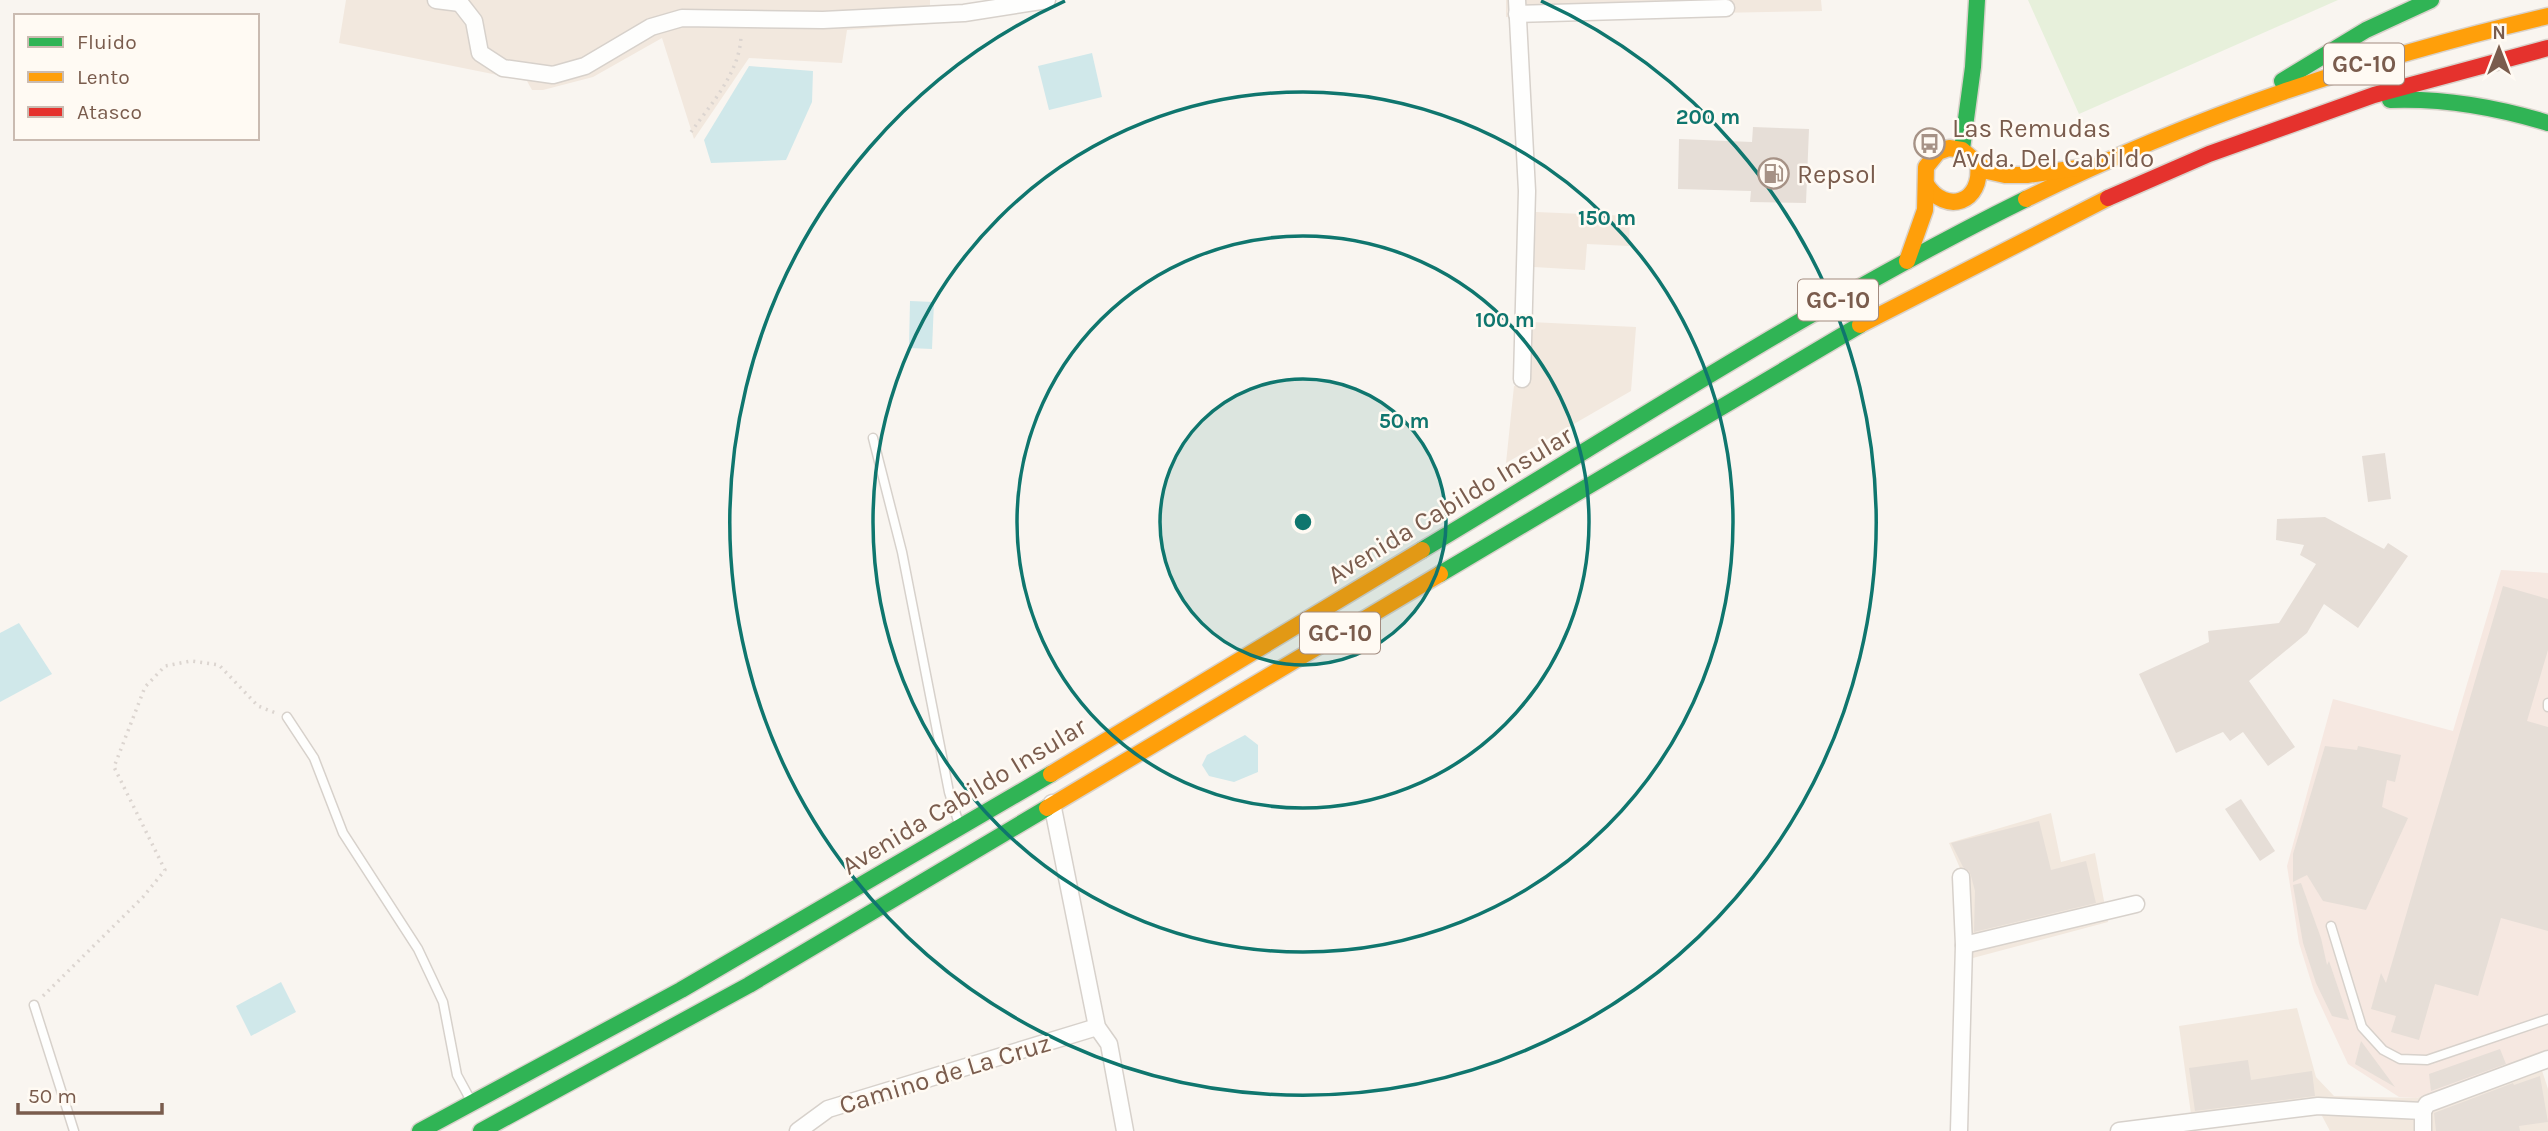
<svg xmlns="http://www.w3.org/2000/svg" width="2548" height="1131" font-family="Karla,sans-serif">
	<style>
		.residential { fill: #f2e8de }
		.commercial { fill: #f6e8e1 }
		.green { fill: #e7f0db }
		.water { fill: #d0e8ea }
		.building { fill: #e6ded7 }
		.lines { fill: none; stroke-linecap: round; stroke-linejoin: round }
		.lane-casing { stroke: #d7d1cb; stroke-width: 11 }
		.street-casing { stroke: #d7d1cb; stroke-width: 19 }
		.fast-casing { stroke: #d9d2cb; stroke-width: 19 }
		.slow-casing { stroke: #d9d2cb; stroke-width: 19 }
		.jam-casing { stroke: #d9d2cb; stroke-width: 19 }
		.path { stroke: #dcd5d0; stroke-width: 3.5; stroke-dasharray: 2 5; stroke-linecap: butt }
		.lane { stroke: #fefefd; stroke-width: 8 }
		.street { stroke: #fefefd; stroke-width: 16 }
		.fast { stroke: #30b455; stroke-width: 16 }
		.slow { stroke: #ff9f0a; stroke-width: 16 }
		.jam { stroke: #e5322d; stroke-width: 16 }
		.ring { fill: none; stroke: #0f766e; stroke-width: 3.5 }
		.labels { text-anchor: middle; dominant-baseline: central; stroke-width: 5; stroke-linejoin: round; paint-order: stroke }
		.shield { fill: #fffaf3; stroke: #a28b7f; stroke-width: 2 }
		.shield-label { font-size: 24px; font-weight: bold; fill: #7a5c4d }
		.poi-label { font-size: 26px; fill: #7a5c4d; stroke: #fffaf3; text-anchor: start }
		.street-label { font-size: 26px; fill: #7a5c4d; stroke: #fffaf3 }
		.centre { fill: #0f766e; stroke: #fffaf3; stroke-width: 3.5 }
		.ring-label { font-size: 21px; text-anchor: middle; font-weight: bold; fill: #0f766e; stroke: #fffaf3; stroke-width: 5; stroke-linejoin: round; paint-order: stroke }
	</style>
	<rect width="100%" height="100%" fill="#f9f5f0"/>
	<g class="residential">
		<polygon points="346,0 930,0 930,24 847,30 842,63 749,58 694,139 662,38 593,77 543,90 532,90 527,81 339,43"/>
		<polygon points="1506,0 1821,0 1822,11 1506,17"/>
		<polygon points="1536,212 1630,216 1629,246 1587,244 1585,270 1534,267"/>
		<polygon points="1530,322 1636,327 1631,391 1506,463 1514,386 1526,386"/>
		<polygon points="2051,813 2061,862 2095,853 2108,922 1969,959 1970,891 1949,843"/>
		<polygon points="2297,1008 2316,1077 2334,1096 2416,1098 2538,1058 2548,1089 2548,1131 2330,1131 2321,1114 2193,1129 2179,1026"/>
	</g>
	<polygon class="commercial" points="2501,570 2548,573 2548,1054 2416,1098 2399,1097 2348,1064 2314,991 2299,943 2287,866 2333,699 2453,731"/>
	<polygon class="green" points="2028,0 2338,0 2079,114"/>
	<g class="water">
		<polygon points="1092,53 1102,97 1049,110 1038,66"/>
		<polygon points="749,66 813,71 812,102 786,160 711,163 704,140"/>
		<polygon points="910,301 934,302 932,349 909,348"/>
		<polygon points="19,623 52,674 0,702 0,633"/>
		<polygon points="1245,735 1258,745 1258,772 1234,782 1209,776 1202,765 1207,755"/>
		<polygon points="281,982 296,1012 251,1036 236,1006"/>
	</g>
	<g class="building">
		<polygon points="1753,127 1809,129 1806,203 1750,202 1751,191 1678,189 1679,139 1752,142"/>
		<polygon points="2385,453 2391,499 2368,502 2362,456"/>
		<polygon points="2325,517 2384,549 2388,543 2408,556 2358,628 2324,604 2307,633 2249,681 2295,747 2268,766 2243,732 2230,741 2223,732 2176,753 2139,674 2209,642 2208,631 2279,623 2316,564 2300,555 2304,545 2276,540 2277,519"/>
		<polygon points="2503,586 2548,599 2548,650 2527,721 2548,727 2548,931 2501,918 2478,996 2435,984 2419,1040 2391,1032 2396,1016 2371,1009 2381,973 2386,983"/>
		<polygon points="2325,746 2357,750 2358,746 2401,755 2395,782 2387,780 2382,807 2408,818 2366,910 2323,901 2307,875 2293,882 2293,854"/>
		<polygon points="2241,799 2275,851 2260,861 2225,809"/>
		<polygon points="2039,821 2051,870 2086,861 2096,903 1974,932 1975,891 1971,876 1969,871 1963,867 1951,843"/>
		<polygon points="2301,883 2321,938 2327,965 2329,961 2349,1020 2332,1016 2316,983 2303,943 2293,885"/>
		<polygon points="2361,1041 2395,1087 2355,1064"/>
		<polygon points="2500,1049 2506,1064 2431,1091 2429,1074"/>
		<polygon points="2248,1060 2251,1080 2312,1071 2315,1096 2195,1111 2189,1068"/>
		<polygon points="2540,1076 2548,1122 2519,1126 2520,1131 2436,1131 2434,1113 2513,1083 2514,1085"/>
	</g>
	<g class="lines">
		<defs>
			<g id="lane">
				<polyline points="873,438 902,552 949,792 959,824"/>
				<polyline points="2548,703 2548,707"/>
				<polyline points="287,717 314,758 343,833 418,949 443,1002 457,1075 470,1099"/>
				<polyline points="2331,926 2362,1027 2383,1050 2400,1059 2427,1060 2548,1019"/>
				<polyline points="34,1005 74,1131"/>
			</g>
			<g id="street">
				<polyline points="436,0 460,3"/>
				<polyline points="1517,0 1527,191 1522,379"/>
				<polyline points="460,3 474,21 480,53 503,68 553,75 585,66 651,27 682,18 823,20 964,13 1047,0"/>
				<polyline points="1517,14 1726,8"/>
				<polyline points="1052,803 1097,1027 1109,1044 1125,1131"/>
				<polyline points="1964,945 2136,904"/>
				<polyline points="2423,1111 2427,1104 2548,1059"/>
				<polyline points="798,1131 828,1109 1097,1027"/>
				<polyline points="1959,1131 1964,945 1961,877"/>
				<polyline points="2119,1131 2318,1106 2423,1111"/>
				<polyline points="2423,1131 2423,1111"/>
			</g>
			<g id="fast">
				<polyline points="2282,81 2366,30 2431,0"/>
				<path d="M2390 100C2444 98 2496 107 2548 123"/>
				<polyline points="1962,149 1973,67 1977,0"/>
				<path d="M1422 550C1621 431 1817 302 2026 199"/>
				<polyline points="1440,574 1860,325"/>
				<polyline points="420,1131 681,990 1051,774"/>
				<polyline points="481,1131 749,985 1047,808"/>
			</g>
			<g id="slow">
				<path d="M1926 184C1946 216 1983 202 1978 165"/>
				<path d="M2026 199C2194 116 2365 59 2548 16"/>
				<polyline points="1907,261 1925,210 1926,167 1938,152 1949,148 1962,150 1987,171 2005,175 2027,175 2085,167"/>
				<polyline points="1860,325 2108,198"/>
				<polyline points="1051,774 1422,550"/>
				<polyline points="1047,808 1440,574"/>
			</g>
			<polyline id="jam" points="2108,198 2209,154 2374,95 2548,48"/>
		</defs>
		<use href="#lane" class="lane-casing"/>
		<use href="#street" class="street-casing"/>
		<use href="#fast" class="fast-casing"/>
		<use href="#slow" class="slow-casing"/>
		<use href="#jam" class="jam-casing"/>
		<g class="path">
			<path d="M691 132C711 104 740 72 741 36"/>
			<polyline points="43,996 143,897 165,870 114,767 145,687 165,666 191,661 219,665 258,706 276,713"/>
		</g>
		<use href="#lane" class="lane"/>
		<use href="#street" class="street"/>
		<use href="#fast" class="fast"/>
		<use href="#slow" class="slow"/>
		<use href="#jam" class="jam"/>
	</g>
	<circle cx="1303" cy="522" r="143" fill="#0f766e" fill-opacity=".12"/>
	<g class="ring">
		<circle cx="1303" cy="522" r="143"/>
		<circle cx="1303" cy="522" r="286"/>
		<circle cx="1303" cy="522" r="430"/>
		<path d="M1541 1A573 573 0 1 1 1065 1"/>
	</g>
	<defs>
		<symbol id="bus-ring" viewBox="-11 -11 22 22"><circle r="9.5" fill="#fffaf3" stroke="#a69286" stroke-width="1.5"/><path d="M-5-6H5V4H4V6H2V4H-2V6H-4V4H-5ZM-3.5-4V0h7V-4ZM-3.5 1.2v1.5H-2V1.2ZM2 1.2v1.5H3.5V1.2Z" fill="#a69286"/></symbol>
		<symbol id="fuel-ring" viewBox="-11 -11 22 22"><circle r="9.5" fill="#fffaf3" stroke="#a69286" stroke-width="1.5"/><path d="M-5.5-6h7V0h2V4h1.3V-2.5L3-4.5l.8-.8L6-3V5H2.5V1h-1V6h-7ZM-4.2-4.7v3.2H.2V-4.7Z" fill="#a69286"/></symbol>
	</defs>
	<g fill-rule="evenodd">
		<use href="#bus-ring" x="1912" y="126" width="35" height="35"/>
		<use href="#fuel-ring" x="1756" y="156" width="35" height="35"/>
	</g>
	<g class="labels">
		<g class="shield">
			<rect x="2324" y="43.5" width="80" height="41" rx="5"/>
			<rect x="1798" y="279.5" width="80" height="41" rx="5"/>
			<rect x="1300" y="612.5" width="80" height="41" rx="5"/>
		</g>
		<g class="shield-label">
			<text x="2364" y="64">GC-10</text>
			<text x="1838" y="300">GC-10</text>
			<text x="1340" y="633">GC-10</text>
		</g>
		<g class="poi-label">
			<text x="1952" y="128">Las Remudas<tspan x="1952" dy="30">Avda. Del Cabildo</tspan></text>
			<text x="1797" y="174">Repsol</text>
		</g>
		<g class="street-label">
			<text transform="translate(1450 505) rotate(-31)">Avenida Cabildo Insular</text>
			<text transform="translate(964 796) rotate(-31)">Avenida Cabildo Insular</text>
			<text transform="translate(945 1074) rotate(-17)">Camino de La Cruz</text>
		</g>
	</g>
	<circle cx="1303" cy="522" r="10" class="centre"/>
	<g class="ring-label">
		<text x="1708" y="124">200 m</text>
		<text x="1607" y="225">150 m</text>
		<text x="1505" y="327">100 m</text>
		<text x="1404" y="428">50 m</text>
	</g>
	<rect x="14" y="14" width="245" height="126" fill="#fffaf3" stroke="#cabbb1" stroke-width="2"/>
	<rect x="28" y="37" width="35" height="10" fill="#30b455" stroke="#cabbb1" stroke-width="2"/>
	<text x="77" y="49" font-size="21" fill="#7a5c4d">Fluido</text>
	<rect x="28" y="72" width="35" height="10" fill="#ff9f0a" stroke="#cabbb1" stroke-width="2"/>
	<text x="77" y="84" font-size="21" fill="#7a5c4d">Lento</text>
	<rect x="28" y="107" width="35" height="10" fill="#e5322d" stroke="#cabbb1" stroke-width="2"/>
	<text x="77" y="119" font-size="21" fill="#7a5c4d">Atasco</text>
	<g transform="translate(2499 49)" stroke="#fffaf3" stroke-width="5" paint-order="stroke">
	<path d="M0-5L12 26L0 18L-12 26Z" fill="#7a5c4d"/>
	<text y="-10" font-size="19" font-weight="bold" text-anchor="middle" fill="#7a5c4d">N</text>
	</g>
	<path d="M18 1103v10h144v-10" fill="none" stroke="#7a5c4d" stroke-width="3.5"/>
	<text x="28" y="1103" font-size="21" fill="#7a5c4d" stroke="#fffaf3" stroke-width="5" paint-order="stroke">50 m</text>
</svg>
